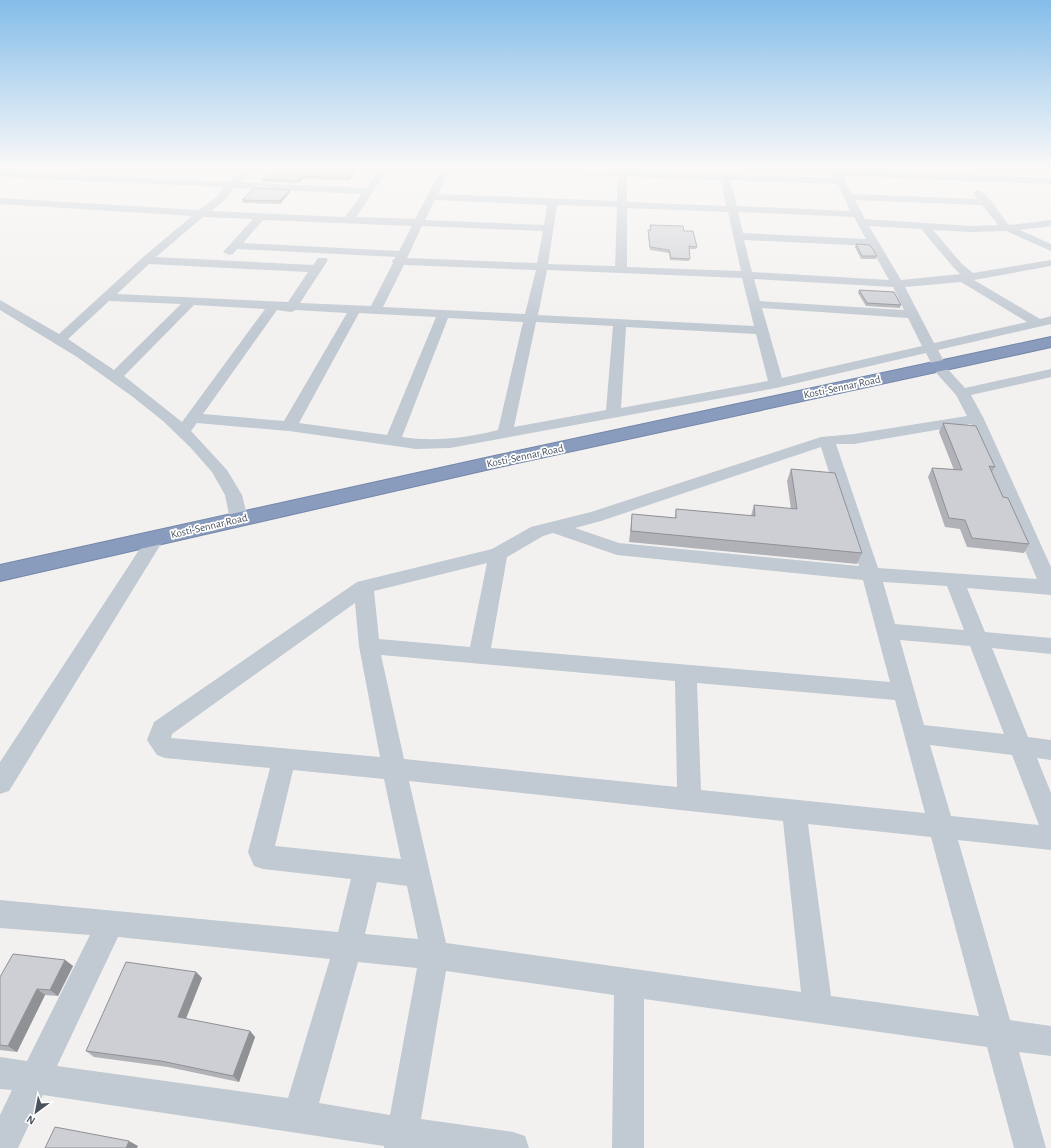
<svg xmlns="http://www.w3.org/2000/svg" width="1051" height="1148" font-family="'Alegreya Sans',sans-serif">
	<style>
		.lines { fill: none; stroke-linecap: round; stroke-linejoin: round }
		.highway-casing { stroke: #7587a9; stroke-width: 2 }
		.minor { fill: #c1c9d2; fill-rule: evenodd }
		.highway { fill: #899cbe; fill-rule: evenodd }
		.wall { fill: #b0b2b7 }
		.shaded-wall { fill: #909195 }
		.building { fill: #cdcfd5; stroke: #909195 }
		.labels { text-anchor: middle; dominant-baseline: central; stroke-width: 3.5; stroke-linejoin: round; paint-order: stroke }
		.street-label { font-size: 11px; fill: #49515d; stroke: #fff }
	</style>
	<rect width="100%" height="100%" fill="#f3f1f0"/>
	<g class="lines">
		<defs>
			<polygon id="highway" points="1051,337 1051,347 499,467 0,581 0,565 499,455"/>
		</defs>
		<use href="#highway" class="highway-casing"/>
		<g class="minor">
			<path d="M245 168H255L240 182 366 188 381 168H389L356 217 415 219 442 168H523L835 178 830 168H839L841 170 1051 178V184L843 176 852 194 977 199 973 193 978 190C987 192 1002 217 1009 225L1051 220V226L1020 230 1051 244V251L1006 231 972 232 933 230 962 264 973 273 1051 260V266L974 280 1040 319 1051 316V324L938 350 944 361V365L965 388 1051 369V377L971 395 984 419 1051 567V595L967 588 985 632 1051 638V654L992 648 1028 737 1051 740V760L1037 758 1051 793V850L958 840 1010 1020 1051 1026V1056L1019 1052 1046 1148H1014L987 1047 644 999V1148H612L614 995 446 971 421 1119 513 1132 525 1136 529 1148H384V1146L43 1095 18 1148H0V1115L12 1090 0 1089V1057L27 1061 90 935 0 928V900L338 932 351 879 263 869 254 866 248 852 270 768 165 758 157 755 147 740 154 722 357 582 492 549 531 527 591 512 821 437 854 434 967 416 956 395 930 366V361L926 353 776 388 450 448 416 449 289 431 197 423 191 431 227 470 242 495 248 519 245 523 239 525 233 523 230 519 225 495 212 472 190 447 163 421 133 397 77 357 0 310V300L59 334 142 258 192 216 0 204V198L199 210 216 197 224 187 0 177V171L229 182ZM450 170 617 176V201L438 194ZM627 177 721 180 726 206 627 202ZM730 180 838 184 850 211 737 206ZM234 188 362 194 345 217 211 211 224 201ZM435 200 547 205 544 225 425 220ZM855 200 982 205 998 225 972 226 865 219ZM557 205 617 207 615 266 548 264ZM627 208 728 212 741 271 627 267ZM738 212 854 217 866 239 743 233ZM203 217 253 219 223 252 229 255 233 254 237 249 396 257 392 261 393 263 371 306 300 303 328 260 326 258H318L313 265 156 257ZM263 220 412 226 399 251 243 243ZM422 226 543 231 537 263 407 258ZM869 226 921 229 954 268 960 274 901 280ZM744 240 870 246 889 280 752 272ZM149 264 308 272 288 302 117 294ZM404 265 536 270 525 314 383 307ZM547 270 742 278 754 326 538 315ZM754 279 893 287 904 310 760 301ZM961 282 1027 322 934 343 905 287ZM109 301 181 304 114 370 68 339ZM194 305 265 309 182 422 124 376ZM762 308 908 318 922 346 782 378ZM277 310 291 312 296 310 347 313 284 421 203 414ZM359 313 436 317 387 435 299 423ZM448 318 523 322 498 430C467 438 434 442 402 437ZM536 322 613 326 606 410 514 427ZM626 327 756 334 768 381 621 408ZM971 424 1037 579 878 568 836 444H854ZM821 447 859 566 619 543 575 528 601 521ZM553 533 617 555 863 580 890 682 491 648 507 557 543 536ZM487 563 470 647 379 639 374 591ZM883 582 947 586 964 630 895 624ZM355 603 359 646 380 757 171 738 172 734ZM900 640 970 646 1004 734 924 725ZM381 655 675 681 677 787 404 759ZM697 683 895 700 925 813 701 790ZM930 745 1012 755 1039 825 951 816ZM293 770 384 779 401 859 275 846ZM409 781 783 821 801 992 446 943ZM808 824 931 837 979 1016 831 996ZM377 882 407 886 418 939 365 934ZM118 937 330 959 288 1098 57 1066ZM358 962 417 968 390 1115 319 1103Z"/>
			<polygon points="155,533 161,535 164,539 9,791 0,794 0,762 149,535"/>
		</g>
		<use href="#highway" class="highway"/>
	</g>
	<g class="wall">
		<polygon points="273,168 358,168 349,180 302,179 298,183 263,182 262,179"/>
		<polygon points="290,190 290,192 280,204 243,203 242,200"/>
		<polygon points="650,225 684,231 697,247 696,249 689,249 689,261 670,260 669,253 650,250 648,233 648,230 650,230"/>
		<polygon points="856,244 877,256 876,259 861,259 855,247"/>
		<polygon points="859,290 901,305 900,308 866,306 858,293"/>
		<polygon points="943,423 995,467 992,472 1003,497 1029,544 1024,553 967,547 960,529 945,527 928,477 932,468 954,470 939,432"/>
		<polygon points="791,469 862,553 857,564 629,542 632,514 675,518 676,509 751,516 754,505 791,509 787,481"/>
		<polygon points="65,960 73,966 58,996 45,995 17,1052 0,1050 0,977"/>
		<polygon points="196,972 202,978 186,1019 250,1031 255,1037 239,1082 168,1067 94,1057 86,1051"/>
	</g>
	<g class="shaded-wall">
		<polygon points="356,168 358,168 349,180 348,178"/>
		<polygon points="301,176 302,179 298,183 297,181"/>
		<polygon points="290,190 290,192 280,204 280,201"/>
		<polygon points="65,960 73,966 58,996 50,990"/>
		<polygon points="196,972 202,978 184,1023 178,1017"/>
		<polygon points="37,989 45,995 17,1052 8,1046"/>
		<polygon points="250,1031 255,1037 239,1082 233,1076"/>
		<polygon points="129,1141 138,1146 137,1148 126,1148"/>
	</g>
	<g class="building">
		<polygon points="273,168 356,168 348,178 301,176 297,181 262,179"/>
		<polygon points="254,188 290,190 280,201 242,200"/>
		<polygon points="650,225 683,226 684,231 693,231 697,247 689,246 690,259 671,258 669,250 650,247 648,230 651,230"/>
		<polygon points="856,244 870,245 877,256 862,256"/>
		<polygon points="859,290 894,292 901,305 867,303"/>
		<polygon points="943,423 976,426 995,467 989,466 1003,497 1008,498 1029,544 972,538 965,520 949,518 932,468 962,470"/>
		<polygon points="791,469 835,473 862,553 631,531 632,514 676,518 676,509 755,516 754,505 797,509"/>
		<polygon points="13,954 65,960 50,990 37,989 8,1046 0,1045 0,977"/>
		<polygon points="126,962 196,972 178,1017 250,1031 233,1076 161,1061 86,1051"/>
		<polygon points="55,1127 129,1141 126,1148 45,1148"/>
	</g>
	<linearGradient id="sky" x2="0" y2="1"><stop stop-color="#84bde9"/><stop offset="0.51" stop-color="#faf9f8"/><stop offset="1" stop-color="#faf9f8" stop-opacity="0"/></linearGradient>
	<rect width="1051" height="328" fill="url(#sky)"/>
	<g class="labels">
		<g class="street-label">
			<text transform="translate(842 387) rotate(-12)">Kosti-Sennar Road</text>
			<text transform="translate(525 456) rotate(-12)">Kosti-Sennar Road</text>
			<text transform="translate(209 526) rotate(-13)">Kosti-Sennar Road</text>
		</g>
	</g>
	<g transform="translate(36 1112) rotate(212)" stroke="#ffffff" stroke-width="3" paint-order="stroke">
	<path d="M0-3L7 15L0 10L-7 15Z" fill="#49515d"/>
	<text y="-6" font-size="11" font-weight="bold" text-anchor="middle" fill="#49515d">N</text>
	</g>
</svg>
